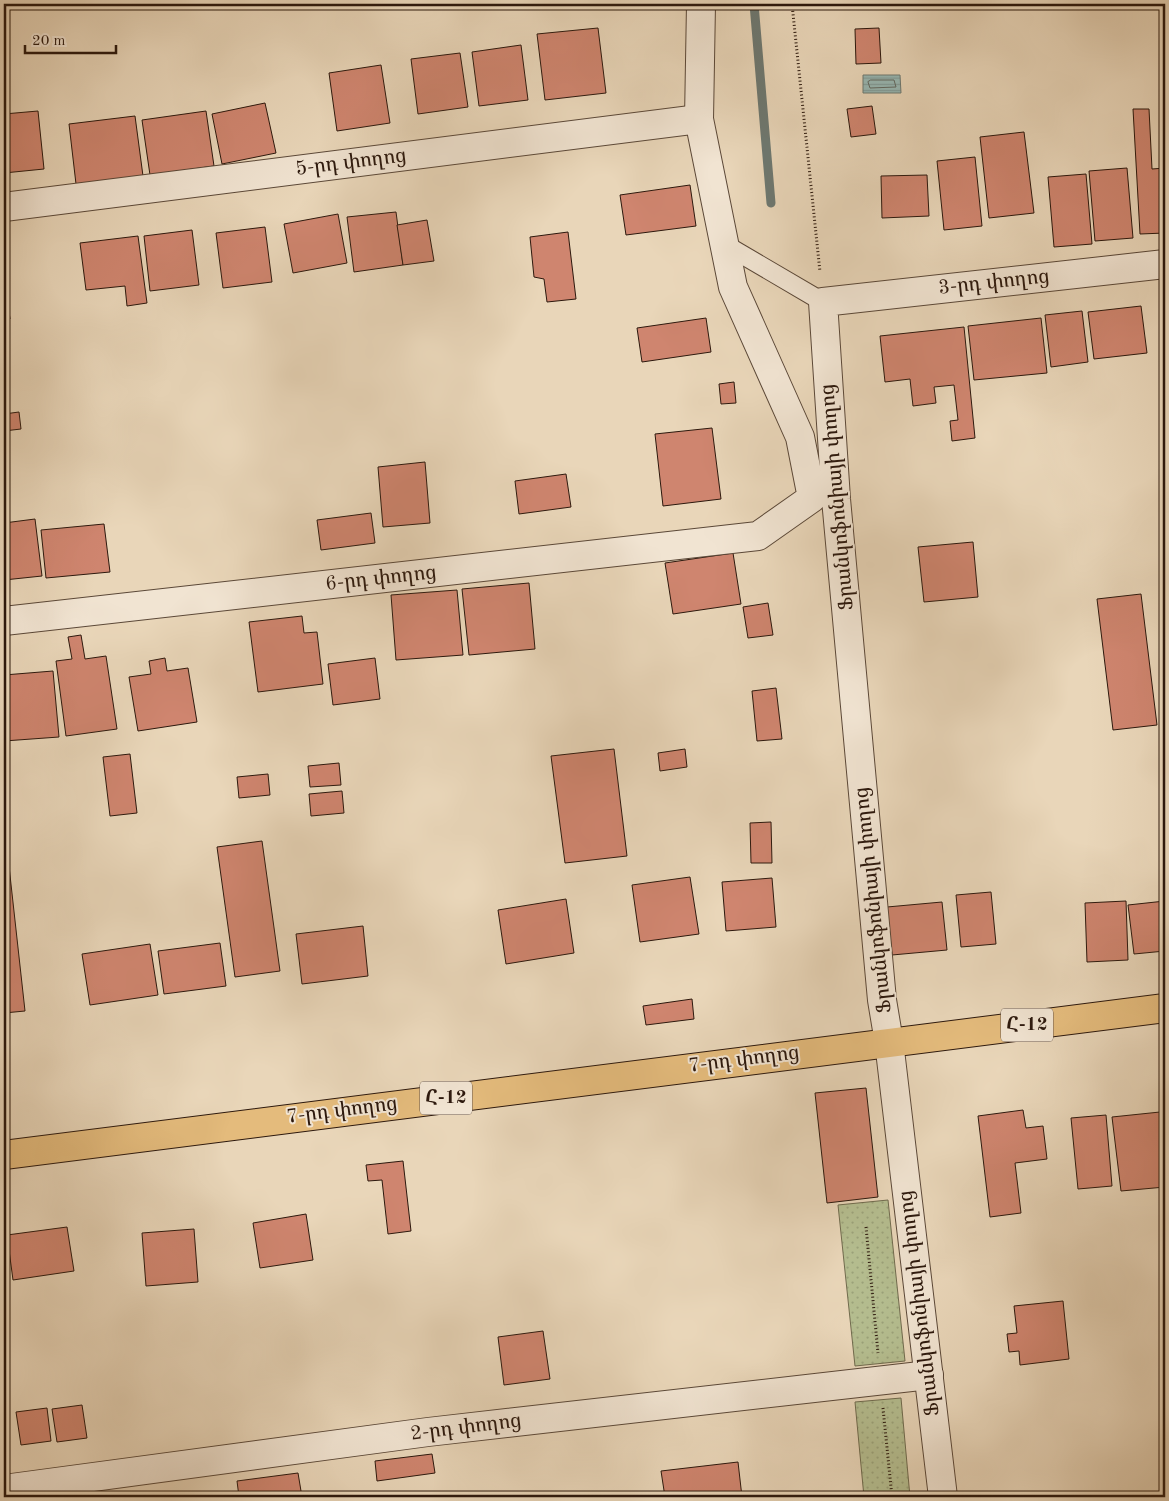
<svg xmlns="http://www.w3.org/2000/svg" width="1169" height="1501" font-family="'Old Standard TT','Noto Serif Armenian',serif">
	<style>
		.park { fill: url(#park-dots); stroke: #706b4e }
		.water { fill: url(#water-rules); stroke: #6d7871 }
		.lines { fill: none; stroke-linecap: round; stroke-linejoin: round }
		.shore { stroke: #626860; stroke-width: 1 }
		.stream { stroke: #6d7871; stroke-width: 9 }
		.building { fill: #cf856f; stroke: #2c180d }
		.lane-casing { stroke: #5b4838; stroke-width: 20 }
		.street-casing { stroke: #5b4838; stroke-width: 30 }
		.primary-casing { stroke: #2c180d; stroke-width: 30 }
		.path { stroke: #2c180d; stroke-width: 3; stroke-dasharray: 1 2.5; stroke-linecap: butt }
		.lane { stroke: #f1e4d2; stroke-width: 18 }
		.street { stroke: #f1e4d2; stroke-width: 28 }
		.primary { stroke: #e4bb7c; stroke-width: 28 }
		.labels { text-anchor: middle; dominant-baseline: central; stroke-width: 4; stroke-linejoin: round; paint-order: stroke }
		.shield { fill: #f1e4d2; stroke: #675548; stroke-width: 1 }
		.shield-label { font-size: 19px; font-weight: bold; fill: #2c180d }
		.street-label { font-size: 20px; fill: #2c180d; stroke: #f1e4d2 }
	</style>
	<defs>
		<pattern id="park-dots" width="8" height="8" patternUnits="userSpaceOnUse" patternTransform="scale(1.25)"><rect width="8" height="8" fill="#b5be90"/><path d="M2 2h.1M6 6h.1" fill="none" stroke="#9ca37b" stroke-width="1.8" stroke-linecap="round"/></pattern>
		<pattern id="water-rules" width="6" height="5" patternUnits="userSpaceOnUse" patternTransform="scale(1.25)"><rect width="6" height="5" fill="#98b8b4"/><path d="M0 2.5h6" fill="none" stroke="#839d9a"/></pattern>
	</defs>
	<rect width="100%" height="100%" fill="#e9d6b9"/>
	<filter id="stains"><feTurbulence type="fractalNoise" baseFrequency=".004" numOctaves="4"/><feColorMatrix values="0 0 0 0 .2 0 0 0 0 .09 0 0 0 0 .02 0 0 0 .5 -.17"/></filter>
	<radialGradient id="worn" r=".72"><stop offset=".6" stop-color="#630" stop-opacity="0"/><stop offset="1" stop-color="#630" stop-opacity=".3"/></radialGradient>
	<g class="park">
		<polygon points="888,1200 905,1361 855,1366 838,1205"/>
		<polygon points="901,1398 910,1497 864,1497 855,1402"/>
	</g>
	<polygon class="water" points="863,75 900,75 901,93 863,93"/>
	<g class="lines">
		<polygon class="shore" points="871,80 894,80 896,87 870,88 868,82"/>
		<polyline class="stream" points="754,4 771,203"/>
	</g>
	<g class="building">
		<polygon points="598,28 606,93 545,100 537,34"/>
		<polygon points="879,28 881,63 856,64 855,29"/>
		<polygon points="521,45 528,100 479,106 472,52"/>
		<polygon points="460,53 468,107 418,114 411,59"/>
		<polygon points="381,65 390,123 337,131 329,73"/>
		<polygon points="265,103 276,153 222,164 212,114"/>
		<polygon points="872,106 876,134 851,137 847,109"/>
		<polygon points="1133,109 1149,109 1152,169 1165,168 1165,233 1140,234"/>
		<polygon points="38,111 44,169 4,173 4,114"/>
		<polygon points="206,111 214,166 150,175 142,120"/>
		<polygon points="135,116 143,176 76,184 69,124"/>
		<polygon points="1024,132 1034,213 989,218 980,137"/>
		<polygon points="975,157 982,226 944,230 937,161"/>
		<polygon points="1127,168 1133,238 1095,241 1089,171"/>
		<polygon points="1086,174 1092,244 1054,247 1048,177"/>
		<polygon points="927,175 929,216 882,218 881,176"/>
		<polygon points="690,185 696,226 626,235 620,195"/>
		<polygon points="396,212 403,265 354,272 347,217"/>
		<polygon points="338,214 347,263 293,273 284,224"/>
		<polygon points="427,220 434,261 403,265 397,225"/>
		<polygon points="265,227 272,282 223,288 216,233"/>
		<polygon points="192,230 199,285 150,291 144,236"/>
		<polygon points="568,232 576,299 547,302 544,279 534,277 530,237"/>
		<polygon points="138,236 147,303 127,306 125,286 86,290 80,243"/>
		<polygon points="4,275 10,319 4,320"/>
		<polygon points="1141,306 1147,353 1094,359 1088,312"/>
		<polygon points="1082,311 1088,362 1051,367 1045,315"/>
		<polygon points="706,318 711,352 642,362 637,328"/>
		<polygon points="1041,318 1047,373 974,380 968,326"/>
		<polygon points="964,327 975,438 952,441 950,421 958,420 954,385 934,387 936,403 913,406 910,379 885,382 880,336"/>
		<polygon points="734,382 736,403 721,404 719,384"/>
		<polygon points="19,412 21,429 4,431 4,414"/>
		<polygon points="712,428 721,499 663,506 655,434"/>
		<polygon points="425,462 430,523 383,527 378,467"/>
		<polygon points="566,474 571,507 519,514 515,481"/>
		<polygon points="371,513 375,543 321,550 317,520"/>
		<polygon points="35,519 42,576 4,580 4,523"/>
		<polygon points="104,524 110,572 46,578 41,530"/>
		<polygon points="973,542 978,597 924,602 918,547"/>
		<polygon points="733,553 741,604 673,614 665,563"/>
		<polygon points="529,583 535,649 469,655 462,589"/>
		<polygon points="457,590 463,655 396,660 391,595"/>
		<polygon points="1141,594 1157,725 1113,730 1097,599"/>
		<polygon points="768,603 773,635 748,638 743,607"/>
		<polygon points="302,616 304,633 317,632 323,684 258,692 249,622"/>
		<polygon points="81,635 85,659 106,656 117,729 66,736 56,661 72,659 68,637"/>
		<polygon points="165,658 167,671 188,668 197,722 138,731 129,677 151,674 149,661"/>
		<polygon points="375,658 380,699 333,705 328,664"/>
		<polygon points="53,671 59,737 4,741 4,675"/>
		<polygon points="776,688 782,739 757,741 752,691"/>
		<polygon points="614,749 627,856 565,863 551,756"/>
		<polygon points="685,749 687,767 660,771 658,753"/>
		<polygon points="130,754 137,813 110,816 103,757"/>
		<polygon points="339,763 341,785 310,787 308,766"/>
		<polygon points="268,774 270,795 239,798 237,777"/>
		<polygon points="342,791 344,813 311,816 309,794"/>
		<polygon points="4,821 25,1011 4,1013"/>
		<polygon points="771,822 772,863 751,863 750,823"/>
		<polygon points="262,841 280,971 235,977 217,847"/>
		<polygon points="690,877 699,934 640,942 632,885"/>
		<polygon points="772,878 776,927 726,931 722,882"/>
		<polygon points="991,892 996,944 961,947 956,895"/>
		<polygon points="566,899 574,953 506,964 498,910"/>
		<polygon points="1126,901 1128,960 1087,962 1085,903"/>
		<polygon points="1165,901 1165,951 1134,954 1128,905"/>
		<polygon points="942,902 947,950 892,955 887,907"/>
		<polygon points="363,926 368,976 302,984 296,934"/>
		<polygon points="220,943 226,986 164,994 158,951"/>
		<polygon points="150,944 158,995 90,1005 82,954"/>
		<polygon points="692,999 694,1019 646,1025 643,1006"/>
		<polygon points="866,1088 878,1197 827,1203 815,1093"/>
		<polygon points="1023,1110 1026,1128 1043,1126 1047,1159 1015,1163 1021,1213 990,1217 978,1116"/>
		<polygon points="1160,1112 1165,1160 1165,1187 1121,1191 1112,1117"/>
		<polygon points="1106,1115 1112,1186 1078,1189 1071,1118"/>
		<polygon points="403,1161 411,1231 388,1234 382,1180 368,1181 366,1165"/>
		<polygon points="306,1214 313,1260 260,1268 253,1223"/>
		<polygon points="67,1227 74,1271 13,1280 7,1235"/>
		<polygon points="194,1229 198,1282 146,1286 142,1233"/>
		<polygon points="1063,1301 1069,1359 1020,1365 1019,1351 1009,1352 1007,1334 1017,1333 1014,1306"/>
		<polygon points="543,1331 550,1379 504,1385 498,1337"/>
		<polygon points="82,1405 87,1438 57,1442 52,1409"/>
		<polygon points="47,1408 51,1441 21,1445 16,1412"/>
		<polygon points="432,1454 435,1473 377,1481 375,1461"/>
		<polygon points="738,1462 742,1497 665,1497 661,1471"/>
		<polygon points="298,1473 302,1497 239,1497 237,1481"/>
	</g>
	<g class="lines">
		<defs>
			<polyline id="lane" points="724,244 823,302"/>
			<g id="street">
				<polyline points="4,207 699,119"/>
				<polyline points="4,621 758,536 812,498 800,437 733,287 699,119 701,4"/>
				<polyline points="4,1489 428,1432 929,1375"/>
				<polyline points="943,1497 889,1042 882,1000 836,499 823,302 1165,264"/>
			</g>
			<polyline id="primary" points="4,1155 1165,1008"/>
		</defs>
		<use href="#lane" class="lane-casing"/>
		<use href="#street" class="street-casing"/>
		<use href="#primary" class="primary-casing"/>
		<g class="path">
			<polyline points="792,4 820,272"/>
			<polyline points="866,1227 878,1353"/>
			<polyline points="883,1408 892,1497"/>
		</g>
		<use href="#lane" class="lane"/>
		<use href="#street" class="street"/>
		<use href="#primary" class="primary"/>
	</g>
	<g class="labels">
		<g class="shield">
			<rect x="1001" y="1008.5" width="52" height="33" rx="4"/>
			<rect x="420" y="1081.5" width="52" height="33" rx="4"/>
		</g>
		<g class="shield-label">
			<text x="1027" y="1025">Հ-12</text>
			<text x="446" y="1098">Հ-12</text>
		</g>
		<g class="street-label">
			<text transform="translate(351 163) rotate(-7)">5-րդ փողոց</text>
			<text transform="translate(994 283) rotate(-6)">3-րդ փողոց</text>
			<text transform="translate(838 497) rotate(-95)">Ֆրանկոֆոնիայի փողոց</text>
			<text transform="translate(381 579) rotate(-6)">6-րդ փողոց</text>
			<text transform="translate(874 900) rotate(-96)">Ֆրանկոֆոնիայի փողոց</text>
			<text transform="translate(744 1060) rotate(-7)">7-րդ փողոց</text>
			<text transform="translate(342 1111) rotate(-7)">7-րդ փողոց</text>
			<text transform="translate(920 1303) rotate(-97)">Ֆրանկոֆոնիայի փողոց</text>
			<text transform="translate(466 1428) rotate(-7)">2-րդ փողոց</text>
		</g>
	</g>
	<rect width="1169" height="1501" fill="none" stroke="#e9d6b9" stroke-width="20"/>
	<rect x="5" y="5" width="1159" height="1491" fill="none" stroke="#2c180d" stroke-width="2.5"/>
	<rect x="10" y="10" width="1149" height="1481" fill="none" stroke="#2c180d"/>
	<path d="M25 45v8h91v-8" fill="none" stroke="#2c180d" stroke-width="2.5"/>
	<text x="32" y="45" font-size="15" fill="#2c180d" stroke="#f1e4d2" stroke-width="4" paint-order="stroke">20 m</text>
	<rect width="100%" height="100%" filter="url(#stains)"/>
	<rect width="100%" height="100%" fill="url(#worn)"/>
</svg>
